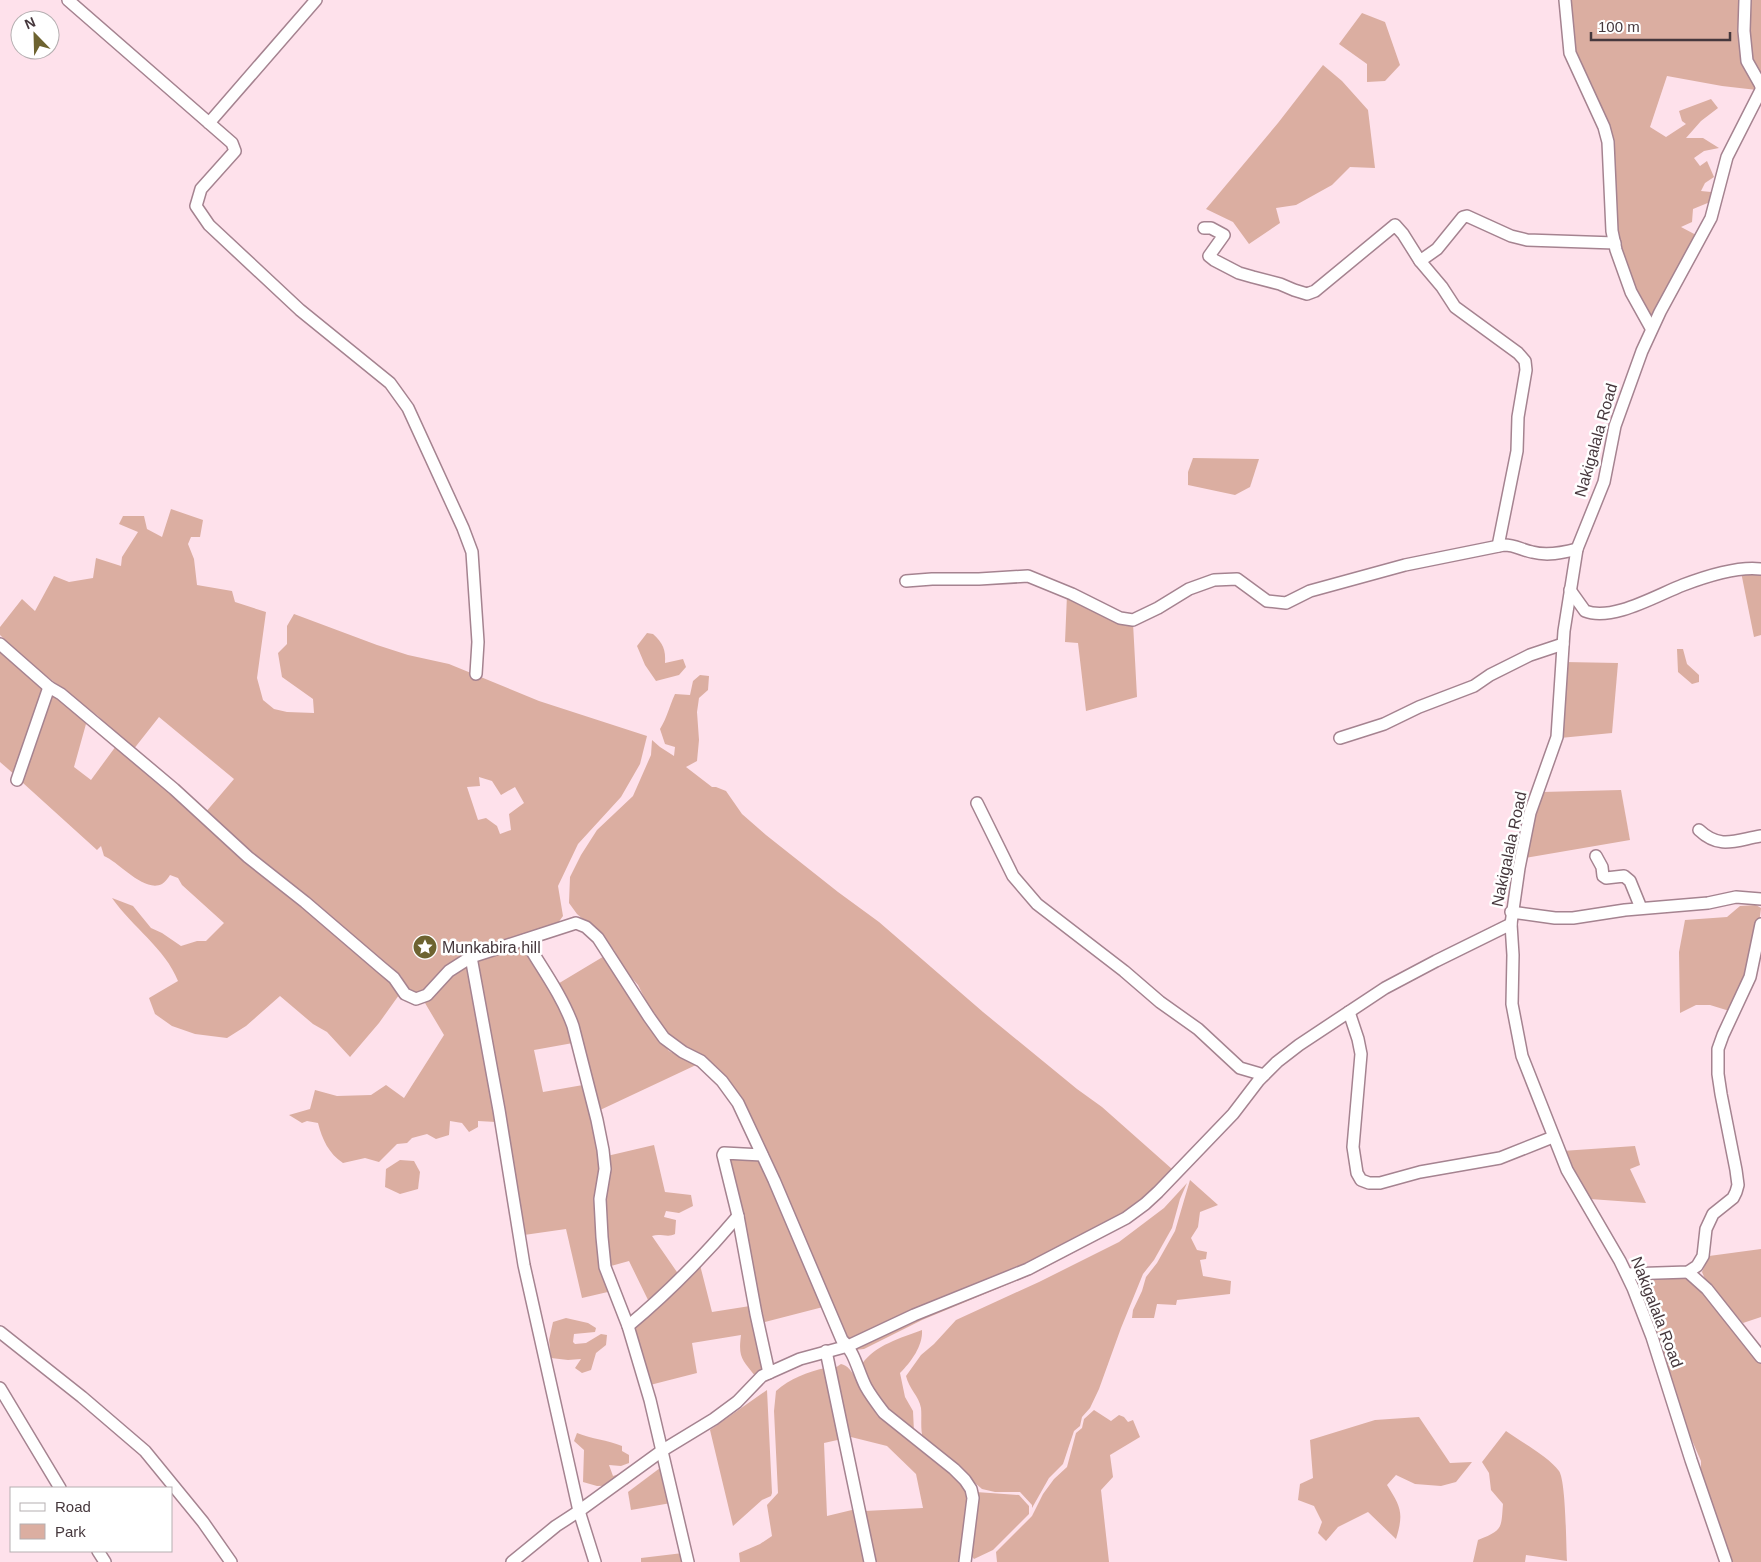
<svg xmlns="http://www.w3.org/2000/svg" width="1761" height="1562" font-family="Arial,sans-serif">
	<style>
		.green { fill: #dbaea1; fill-rule: evenodd }
		.lines { fill: none; stroke-linecap: round; stroke-linejoin: round }
		.minor-casing { stroke: #a58390; stroke-width: 14 }
		.minor { stroke: #fff; stroke-width: 11 }
		.labels { text-anchor: middle; dominant-baseline: central; stroke-width: 5; stroke-linejoin: round; paint-order: stroke }
		.street-label { font-size: 16px; fill: #46383d; stroke: #fff }
		.poi-label { font-size: 16px; fill: #46383d; stroke: #fff; text-anchor: start }
	</style>
	<rect width="100%" height="100%" fill="#fee1eb"/>
	<g class="green">
		<polygon points="1567,0 1761,0 1761,83 1757,90 1722,86 1667,76 1650,127 1666,137 1686,124 1682,121 1679,111 1711,99 1718,108 1701,121 1686,138 1703,138 1719,148 1704,151 1694,158 1700,166 1707,161 1714,177 1705,183 1701,191 1711,192 1715,200 1693,209 1692,222 1681,227 1698,236 1652,318 1642,303 1620,256 1614,206 1610,137 1592,85 1577,58 1572,58"/>
		<polygon points="1362,13 1385,22 1400,65 1385,81 1367,82 1367,64 1339,44"/>
		<polygon points="1323,65 1342,81 1368,110 1375,168 1350,167 1332,185 1296,205 1276,208 1280,223 1249,244 1233,222 1206,209 1278,123"/>
		<polygon points="1193,458 1259,459 1250,487 1235,495 1188,485 1188,472"/>
		<path d="M171 509 203 520 200 537H191L188 544 194 559 197 585 232 591 235 602 266 612 257 678 263 700 274 709 287 712 314 713 313 699 282 677 278 653 287 644V626L294 614 377 645 408 655 449 664 539 701 647 736 640 764 621 797 578 844 558 886 563 916 558 923 459 957 445 968 427 989 419 993 409 991 401 976 282 880 205 813 234 779 159 717 133 750 98 716 27 661 0 635V627L22 599 35 611 54 576 69 582 93 578 96 558 121 566 122 557 138 532 119 524 123 516H144L147 529 162 537ZM479 777 492 781 501 795 515 787 524 803 509 814 511 830 500 834 497 826 486 818 478 820 467 787 480 786Z"/>
		<polygon points="1761,570 1761,635 1754,637 1741,572"/>
		<polygon points="1067,595 1133,623 1137,697 1086,711 1078,643 1065,642"/>
		<path d="M647 633 653 634C663 643 666 650 665 663L683 659 686 667 679 675 656 681 645 665 637 646Z"/>
		<polygon points="0,649 45,689 15,775 0,762"/>
		<polygon points="1677,649 1683,649 1687,664 1699,675 1699,682 1692,684 1678,672"/>
		<polygon points="1565,662 1618,663 1612,733 1560,738"/>
		<path d="M700 675 709 676 708 690 699 698 697 712 699 740 697 761 686 767 712 787H716L726 791 742 814 766 835 838 892 879 922 983 1012 1077 1089 1102 1107 1181 1177 1130 1223 1031 1275 922 1320 864 1349 855 1350 847 1342 738 1094 722 1072 710 1061 691 1051 665 1032 656 1021 638 985 623 968 614 950 601 935 577 914 569 903 570 877 581 855 597 830 633 796 651 755 652 740 660 747 674 756 675 747 665 744 660 729C667 718 669 707 675 694L690 695 693 681Z"/>
		<path d="M55 694 60 696 86 724 74 767 91 780 116 746 387 977 399 995 379 1023 350 1057 327 1032 313 1024 280 996 246 1026 227 1038 195 1034 172 1026 155 1014 149 998 178 981C165 948 132 927 112 898L133 906 151 928 162 933 181 946 197 941H206L224 923 182 885 178 878 170 875C168 878 165 882 162 884 144 893 119 862 104 856L101 846 97 850 23 783 22 777 49 699Z"/>
		<polygon points="1621,790 1630,840 1525,858 1542,792"/>
		<polygon points="1756,905 1761,908 1757,940 1736,1013 1710,1005 1696,1005 1680,1013 1679,952 1685,920 1727,917 1740,906"/>
		<polygon points="523,944 566,1019 573,1043 534,1050 543,1092 583,1085 592,1115 601,1167 595,1193 596,1225 598,1245 612,1291 582,1298 566,1229 524,1235 518,1188 475,960"/>
		<polygon points="606,955 650,1028 669,1051 696,1065 598,1111 556,985"/>
		<path d="M469 961 496 1122 478 1121V1127L469 1132 462 1123 450 1121 449 1135 436 1139 427 1134 412 1138 407 1143 397 1144 379 1162 365 1158 343 1163C329 1154 322 1139 318 1123L307 1121 302 1123 289 1115 310 1109 315 1090 337 1096 371 1095 386 1085 404 1098 444 1035 425 1003 441 982Z"/>
		<path d="M654 1145 665 1192 691 1195 693 1206 679 1213 666 1211 664 1217 676 1220 675 1234C668 1238 660 1233 652 1236L679 1275 649 1302 629 1261 611 1266 607 1244 603 1199 607 1156Z"/>
		<polygon points="1635,1146 1640,1165 1630,1169 1646,1203 1590,1199 1562,1151"/>
		<polygon points="727,1157 760,1159 780,1210 823,1307 761,1323"/>
		<polygon points="400,1160 414,1161 420,1172 418,1189 400,1194 385,1187 386,1169"/>
		<polygon points="1190,1180 1218,1205 1200,1212 1198,1227 1191,1238 1197,1250 1207,1252 1206,1259 1200,1260 1203,1276 1231,1281 1230,1294 1177,1300 1176,1305 1157,1304 1154,1318 1132,1318 1133,1310 1142,1291 1146,1277 1157,1263 1175,1231"/>
		<path d="M1187 1183 1180 1199 1172 1228 1154 1260 1143 1274 1121 1328 1099 1389 1090 1408 1082 1417 1080 1426 1074 1431 1063 1464 1049 1478 1032 1508V1505L1020 1492H995L982 1489 923 1439C920 1428 922 1418 921 1408 919 1396 909 1389 906 1376L921 1355 934 1344 956 1320 1039 1282 1119 1242 1164 1208Z"/>
		<polygon points="1761,1249 1761,1317 1743,1323 1705,1279 1702,1272 1709,1256"/>
		<path d="M700 1265 712 1312 750 1306 766 1373 756 1377C742 1359 738 1358 741 1335L692 1343 697 1373 650 1385 634 1326Z"/>
		<polygon points="1680,1276 1694,1282 1761,1364 1761,1562 1728,1562 1712,1510 1701,1471 1701,1461 1680,1413 1637,1286 1639,1282"/>
		<polygon points="566,1318 588,1323 596,1328 595,1332 574,1334 573,1342 575,1344 586,1343 601,1334 607,1335 606,1345 596,1353 591,1370 582,1373 575,1368 581,1359 568,1360 551,1358 549,1340 553,1322"/>
		<path d="M922 1330C923 1346 911 1362 900 1373L905 1397 913 1411 914 1432 879 1402 871 1383 864 1373 862 1364C875 1345 901 1338 922 1330Z"/>
		<path d="M841 1364C854 1367 857 1385 863 1394 868 1401 874 1408 880 1415 900 1438 952 1464 965 1491 973 1508 963 1543 960 1562H875L865 1511 923 1508 916 1474 887 1446 851 1437 844 1413 835 1368Z"/>
		<path d="M826 1368 842 1439 824 1443 827 1516 856 1509 867 1562H740L739 1553 760 1544 772 1536 767 1505 778 1493 774 1411 776 1391C789 1379 809 1371 826 1368Z"/>
		<polygon points="767,1390 772,1493 771,1496 762,1500 733,1526 710,1430"/>
		<polygon points="1094,1410 1111,1421 1119,1415 1124,1417 1128,1422 1133,1420 1140,1437 1110,1455 1113,1477 1101,1490 1109,1562 997,1562 996,1552 1032,1516 1043,1494 1054,1479 1067,1467 1076,1433 1082,1428 1084,1419"/>
		<path d="M1419 1417 1450 1463 1472 1462 1456 1482 1441 1486 1415 1484 1396 1475 1387 1485C1401 1507 1404 1513 1396 1539L1368 1512 1338 1527 1326 1541 1318 1533 1322 1522 1314 1506 1298 1500 1300 1484 1313 1478 1310 1440 1375 1420Z"/>
		<path d="M1506 1431C1521 1442 1549 1457 1559 1471 1566 1481 1566 1546 1567 1561L1526 1555 1525 1562H1473L1478 1540C1503 1530 1501 1529 1503 1504L1491 1490 1489 1473 1482 1462Z"/>
		<path d="M577 1433C592 1439 607 1440 622 1446V1451L629 1455V1463L621 1466 609 1465 613 1476 625 1472 637 1477 627 1485 597 1486 583 1482 584 1450 574 1441Z"/>
		<polygon points="664,1465 671,1503 631,1510 628,1492"/>
		<polygon points="976,1492 1019,1495 1029,1506 1029,1514 993,1550 974,1559 970,1554"/>
		<polygon points="683,1553 685,1562 641,1562 641,1558"/>
	</g>
	<g class="lines">
		<defs>
			<g id="minor">
				<polyline points="68,0 232,143 235,151 201,189 196,206 209,225 300,310 390,383 408,408 463,528 472,552 478,642 476,674"/>
				<polyline points="1565,0 1570,53 1604,127 1608,142 1612,231 1616,250 1631,292 1651,328"/>
				<polyline points="1745,0 1744,31 1747,61 1760,84"/>
				<polyline points="209,123 316,0"/>
				<polyline points="1204,228 1211,228 1224,235 1209,256 1214,260 1239,273 1253,277 1280,284 1294,290 1307,294 1315,291 1395,225 1403,234 1420,261 1437,249 1463,217 1467,216 1511,236 1527,240 1615,243"/>
				<polyline points="1420,261 1442,287 1455,307 1518,353 1525,361 1526,370 1518,417 1517,451 1498,546"/>
				<path d="M906 581 932 579H979L1028 576 1072 594 1120 618 1133 620 1158 608 1189 589 1214 580 1237 579 1267 601 1286 603 1310 591 1405 565 1504 545C1515 545 1522 550 1532 552 1547 556 1562 553 1577 549"/>
				<path d="M1570 590 1585 611C1612 622 1657 595 1683 585 1704 577 1738 566 1761 569"/>
				<path d="M0 644 49 687 61 694 174 789 248 857 305 902 382 968 394 978 405 994 416 999 427 995 449 971 471 957 576 923 586 927 598 938 649 1017 664 1038 683 1052 701 1061 722 1081 738 1103 774 1180 842 1340C855 1352 858 1372 866 1387 871 1396 878 1405 884 1413L954 1469 965 1480 971 1489 973 1498 965 1562"/>
				<polyline points="1340,738 1384,724 1419,707 1474,686 1490,675 1530,655 1563,644"/>
				<polyline points="17,780 49,687"/>
				<polyline points="977,803 1013,876 1037,904 1124,971 1160,1002 1198,1029 1240,1068 1264,1075"/>
				<path d="M1699 830C1720 850 1736 840 1761 836"/>
				<polyline points="1596,856 1602,867 1603,876 1606,878 1624,876 1630,881 1641,908"/>
				<polyline points="1511,912 1555,918 1573,918 1625,910 1708,903 1736,897 1761,899"/>
				<path d="M525 940C541 967 562 995 573 1026L597 1120 603 1150 605 1169 600 1199 602 1237 605 1267 628 1326 650 1400 688 1562"/>
				<polyline points="471,957 499,1110 524,1265 579,1511 595,1562"/>
				<polyline points="1349,1012 1358,1039 1361,1054 1353,1147 1357,1173 1361,1180 1369,1183 1380,1183 1420,1172 1500,1158 1553,1137"/>
				<polyline points="762,1155 724,1153 723,1155 738,1216 756,1314 769,1373"/>
				<polyline points="1688,1272 1707,1289 1761,1357"/>
				<polyline points="1627,1274 1688,1272 1697,1266 1703,1256 1706,1229 1713,1214 1733,1198 1736,1192 1738,1185 1736,1170 1721,1094 1718,1074 1718,1049 1723,1035 1750,977 1761,924"/>
				<path d="M628 1326C668 1293 704 1256 738 1216"/>
				<polyline points="0,1332 82,1397 145,1451 203,1522 231,1562"/>
				<polyline points="826,1351 870,1562"/>
				<polyline points="0,1388 60,1488"/>
				<polyline points="98,1551 105,1562"/>
				<polyline points="512,1562 556,1526 579,1511 663,1450 714,1419 737,1402 762,1376 800,1359 848,1346 914,1315 1028,1269 1126,1218 1145,1204 1158,1192 1233,1114 1259,1080 1277,1062 1299,1045 1385,988 1436,961 1511,924"/>
				<polyline points="1726,1562 1691,1460 1652,1337 1633,1288 1620,1261 1567,1170 1522,1056 1512,1004 1513,955 1511,924 1519,868 1530,813 1557,737 1564,631 1577,549 1604,482 1615,426 1642,351 1660,312 1711,218 1727,157 1761,90 1761,84"/>
			</g>
		</defs>
		<use href="#minor" class="minor-casing"/>
		<use href="#minor" class="minor"/>
	</g>
	<defs>
		<symbol id="sight-disc" viewBox="-11 -11 22 22"><circle r="9.5" fill="#6d6330" stroke="#fff"/><path d="M0-6L1.8-2.2L6-1.7L2.9 1.2L3.7 5.4L0 3.3L-3.7 5.4L-2.9 1.2L-6-1.7L-1.8-2.2Z" fill="#fff"/></symbol>
	</defs>
	<g fill-rule="evenodd">
		<use href="#sight-disc" x="411" y="933" width="28" height="28"/>
	</g>
	<g class="labels">
		<g class="street-label">
			<text transform="translate(1596 440) rotate(-74)">Nakigalala Road</text>
			<text transform="translate(1509 849) rotate(-78)">Nakigalala Road</text>
			<text transform="translate(1657 1312) rotate(69)">Nakigalala Road</text>
		</g>
		<g class="poi-label">
			<text x="442" y="947">Munkabira hill</text>
		</g>
	</g>
	<rect x="10" y="1487" width="162" height="65" fill="#ffffff" stroke="#b5afb1"/>
	<rect x="20" y="1503" width="25" height="8" fill="#ffffff" stroke="#b5afb1"/>
	<text x="55" y="1512" font-size="15" fill="#46383d">Road</text>
	<rect x="20" y="1524" width="25" height="15" fill="#dbaea1" stroke="#b5afb1"/>
	<text x="55" y="1537" font-size="15" fill="#46383d">Park</text>
	<g transform="translate(35 35) rotate(337)"><circle r="24" fill="#ffffff" stroke="#b5afb1"/>
	<path d="M0-4L9 19L0 12L-9 19Z" fill="#6d6330"/>
	<text y="-8" font-size="14" font-weight="bold" text-anchor="middle" fill="#46383d">N</text>
	</g>
	<path d="M1591 32v8h139v-8" fill="none" stroke="#46383d" stroke-width="2.5"/>
	<text x="1598" y="32" font-size="15" fill="#46383d" stroke="#ffffff" stroke-width="4" paint-order="stroke">100 m</text>
</svg>
